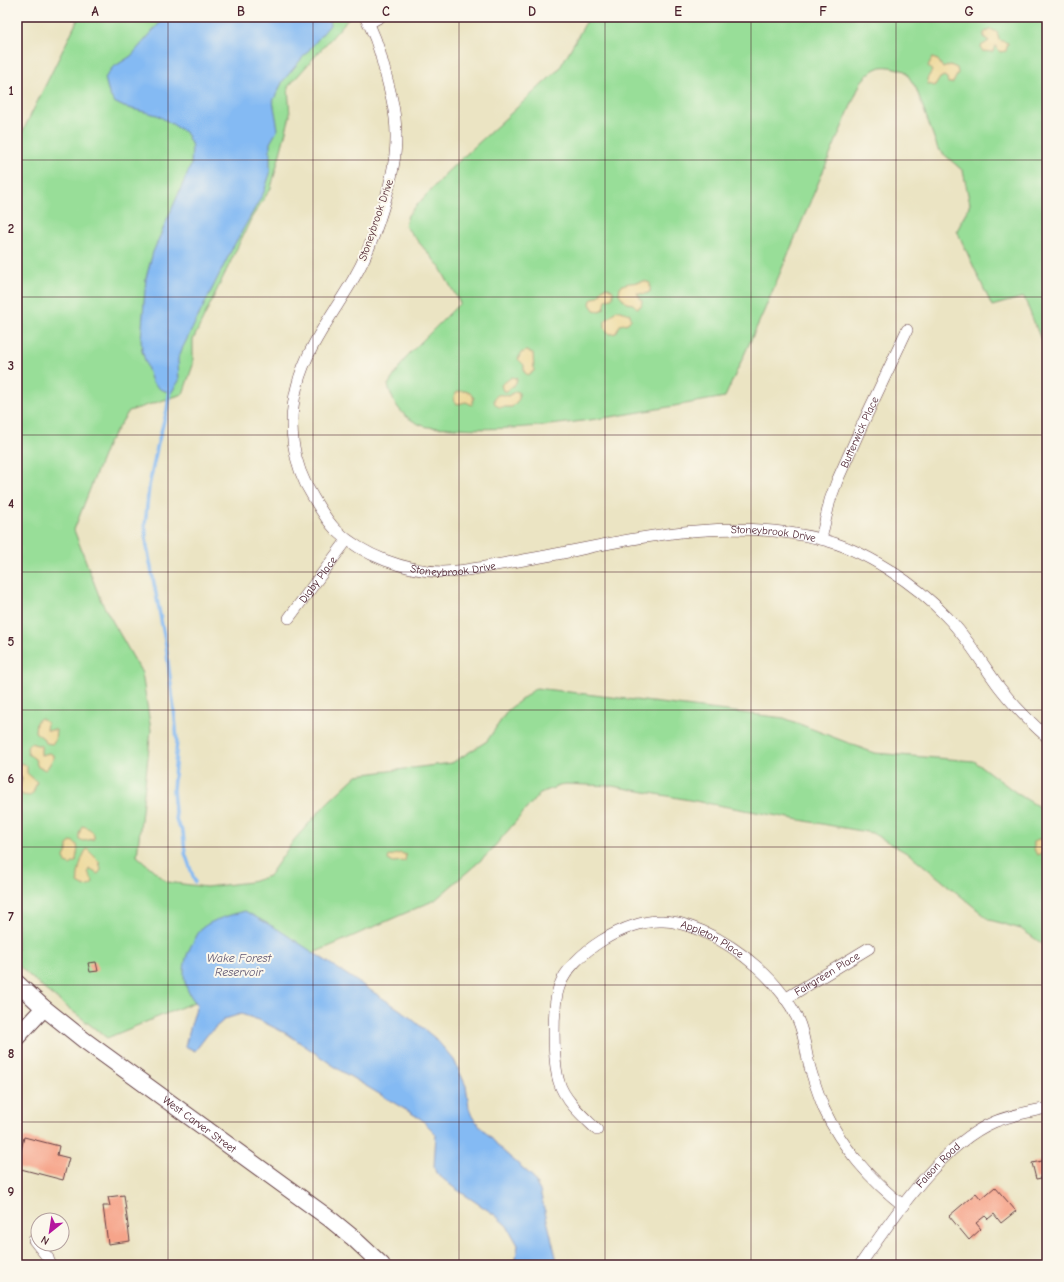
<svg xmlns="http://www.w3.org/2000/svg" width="1064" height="1282" font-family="'Comic Neue',sans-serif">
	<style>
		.green { fill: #98de98; stroke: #717e62 }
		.sand { fill: #eeda9e; stroke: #9c7c64 }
		.water { fill: #84baf3; stroke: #676c8f }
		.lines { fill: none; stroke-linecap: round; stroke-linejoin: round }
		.stream { stroke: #84baf3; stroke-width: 3.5 }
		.building { fill: #f6a48a }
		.street-casing { stroke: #623d42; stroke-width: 12 }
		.secondary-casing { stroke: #623d42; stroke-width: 18 }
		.street { stroke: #fff; stroke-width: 11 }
		.secondary { stroke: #fff; stroke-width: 16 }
		.grid { fill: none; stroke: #4a1f2b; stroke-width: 1; stroke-opacity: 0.55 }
		.labels { text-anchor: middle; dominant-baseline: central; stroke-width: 4; stroke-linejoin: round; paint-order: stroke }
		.street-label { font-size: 11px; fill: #4a1f2b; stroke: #fbf7ec }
		.water-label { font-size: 12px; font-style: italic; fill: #5e5571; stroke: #fbf7ec }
		.neatline { fill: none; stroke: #4a1f2b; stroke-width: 1.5 }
		.grid-label { font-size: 13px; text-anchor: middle; font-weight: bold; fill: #4a1f2b }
	</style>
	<rect width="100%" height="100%" fill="#fbf7ec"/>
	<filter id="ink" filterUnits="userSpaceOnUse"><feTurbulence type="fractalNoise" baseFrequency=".025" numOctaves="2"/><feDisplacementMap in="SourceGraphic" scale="8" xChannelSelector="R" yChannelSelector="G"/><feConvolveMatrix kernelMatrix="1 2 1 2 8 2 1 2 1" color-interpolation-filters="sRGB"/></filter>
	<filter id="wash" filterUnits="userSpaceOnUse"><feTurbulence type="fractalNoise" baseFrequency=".012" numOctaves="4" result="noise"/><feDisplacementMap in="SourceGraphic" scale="16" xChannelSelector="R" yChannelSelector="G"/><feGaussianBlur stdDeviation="0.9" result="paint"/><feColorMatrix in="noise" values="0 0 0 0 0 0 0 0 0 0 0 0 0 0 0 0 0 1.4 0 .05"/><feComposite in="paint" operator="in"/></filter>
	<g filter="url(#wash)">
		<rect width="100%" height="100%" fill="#ebe4c3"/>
		<g class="green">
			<polygon points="79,17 350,17 288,87 290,116 271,188 252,217 193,340 193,365 183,394 129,411 108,443 74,530 101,601 142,673 151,730 137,856 167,882 206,887 251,882 269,876 294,840 327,803 357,775 452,763 487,741 508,710 536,688 784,718 874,753 974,761 1018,794 1047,812 1047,947 1021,929 990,920 912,856 872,833 612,786 565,784 540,793 488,854 435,900 335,944 107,1038 44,989 17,964 17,143"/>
			<path d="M589 17H1047V355L1024 297 992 306 957 231 970 204 963 171 938 149 916 88 905 71C883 64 876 64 861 82L764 311 725 397C637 412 543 433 454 428 444 427 430 429 421 425 402 417 393 404 388 385L407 356 460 303 439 266 405 226 408 215 447 172 559 69Z"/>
		</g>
		<g class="sand">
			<polygon points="990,29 997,32 999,40 1008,43 1006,51 1000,52 995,45 993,52 982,51 981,46 989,41 984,37 984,33"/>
			<polygon points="932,58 938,60 943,68 950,65 957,68 958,73 953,83 948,83 947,78 944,76 940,78 935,86 928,84 927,79 932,71 928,66"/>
			<path d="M644 281 650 283V292L645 294 637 293 642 301 641 306 637 308 633 304 626 303 619 294 620 287C627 281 636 284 644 281Z"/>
			<polygon points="607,287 613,291 613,297 606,300 604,309 599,311 594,310 590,304 591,300 600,295 602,289"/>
			<polygon points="617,310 630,314 631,319 628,323 620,325 616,333 610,334 605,329 605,321"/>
			<polygon points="526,351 533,353 534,371 528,375 524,372 524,365 518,359 521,353"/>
			<polygon points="512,377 517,379 516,383 507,391 503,391 501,385"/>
			<path d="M464 391 469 392 474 398 472 405 466 402 458 404 454 402C452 394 457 391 464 391Z"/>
			<path d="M516 391 519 393V399L512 407H499L495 404 494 400C497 392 502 395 508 396Z"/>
			<polygon points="41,718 47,723 46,730 56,730 55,741 52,744 46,743 43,738 35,732 36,722"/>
			<polygon points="30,743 41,746 41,755 49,753 53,755 53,759 46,770 38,767 35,759 28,754 27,746"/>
			<polygon points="22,763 27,766 27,773 37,782 33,793 30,796 22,795 19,790 22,779 21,777 17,778 17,765"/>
			<path d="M82 826C88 827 95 831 94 839L83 841 79 839V834Z"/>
			<polygon points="1038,839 1047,840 1047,845 1043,847 1043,853 1037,855 1034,849 1034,842"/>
			<path d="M72 841 77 845C79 850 76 855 76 861L70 865 66 863 64 857 67 851V845Z"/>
			<path d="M87 849 99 861 101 870 98 874 89 869 88 872 93 882 91 885 85 887 78 883C76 876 82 854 87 849Z"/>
			<polygon points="401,853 406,855 405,861 392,862 388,860 389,856"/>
		</g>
		<g class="water">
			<polygon points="165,17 331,17 330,25 283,81 273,101 278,129 270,143 270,174 264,192 232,249 182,349 178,359 179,381 171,393 160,389 152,382 142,351 141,339 146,278 153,252 191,165 192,146 186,133 172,124 157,115 124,107 114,102 109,94 105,78 112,68 131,56"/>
			<path d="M245 911 279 930 402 1011 436 1039 454 1060 466 1086 469 1108 473 1118 503 1151 532 1176 540 1191 558 1265H515L518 1245 507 1226 495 1215 453 1187 436 1173 434 1167 436 1134 421 1119 341 1071 289 1035 259 1020 241 1014 225 1019 208 1034 195 1051 185 1046 197 1004C178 984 182 959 195 939 197 935 199 931 202 928 213 919 231 915 245 911Z"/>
		</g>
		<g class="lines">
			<polyline class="stream" points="170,388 167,410 158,443 149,486 145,525 147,547 166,646 175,718 177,740 173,790 175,812 177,823 183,832 185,853 195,882"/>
		</g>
		<g id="blocks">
			<g class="building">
				<polygon points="96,962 98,971 90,972 88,963"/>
				<polygon points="24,1137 59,1146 57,1155 69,1158 63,1180 17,1168"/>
				<polygon points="1047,1160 1047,1177 1036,1179 1032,1163"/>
				<polygon points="995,1187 1016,1211 1001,1223 994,1214 988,1219 985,1216 976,1223 981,1229 969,1240 949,1216 976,1193 981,1199"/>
				<polygon points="124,1195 130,1241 108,1244 103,1206 110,1206 108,1197"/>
			</g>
		</g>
	</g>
	<g filter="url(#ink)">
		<use href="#blocks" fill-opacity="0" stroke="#623d42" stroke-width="1"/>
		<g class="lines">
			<defs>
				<g id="street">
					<path id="s1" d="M365 17C374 32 380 51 384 68 390 90 396 112 396 135 397 174 374 244 354 278 334 313 307 346 297 386 287 424 292 464 313 497 320 509 327 521 336 530 363 556 406 571 442 572 458 572 474 569 490 566 519 561 548 556 577 550 656 533 741 519 820 539 864 549 916 584 947 617 968 638 982 664 1000 688 1014 706 1030 722 1047 737"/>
					<polyline points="369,23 380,17"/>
					<path id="s2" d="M821 539 830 500 837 481 863 423 907 330"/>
					<path id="s3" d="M289 618 347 540"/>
					<path id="s4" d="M785 999 869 948"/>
					<path id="s5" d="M597 1130C584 1117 564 1100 559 1082 553 1063 552 1006 559 987 571 953 627 919 663 921 677 921 690 926 702 931 740 948 781 982 798 1020 804 1033 805 1047 808 1060 812 1077 818 1093 824 1109 841 1146 871 1181 904 1206"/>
					<polyline points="34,1240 48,1258 50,1265"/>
					<path id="s6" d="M860 1265C893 1218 940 1145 994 1122 1011 1115 1029 1112 1047 1108"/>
				</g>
				<g id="secondary">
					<path id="s7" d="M17 983 44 1008 84 1040 330 1219 352 1237 382 1265"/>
					<polyline points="17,1037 44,1008"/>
				</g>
			</defs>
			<use href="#street" class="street-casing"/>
			<use href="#secondary" class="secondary-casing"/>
			<use href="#street" class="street"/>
			<use href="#secondary" class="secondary"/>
		</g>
	</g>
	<path class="grid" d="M168 17V1265M313 17V1265M459 17V1265M605 17V1265M751 17V1265M896 17V1265M17 160H1047M17 297H1047M17 435H1047M17 572H1047M17 710H1047M17 847H1047M17 985H1047M17 1122H1047"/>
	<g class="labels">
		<g class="street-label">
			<text transform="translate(376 220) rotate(-71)">Stoneybrook Drive</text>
			<text stroke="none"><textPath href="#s2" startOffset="114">Butterwick Place</textPath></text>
			<text stroke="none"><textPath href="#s1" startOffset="1003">Stoneybrook Drive</textPath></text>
			<text stroke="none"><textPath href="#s1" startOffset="679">Stoneybrook Drive</textPath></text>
			<text stroke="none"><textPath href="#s3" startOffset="48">Digby Place</textPath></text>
			<text stroke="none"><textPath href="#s5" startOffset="340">Appleton Place</textPath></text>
			<text stroke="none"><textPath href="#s4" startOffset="49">Fairgreen Place</textPath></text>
			<text stroke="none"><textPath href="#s7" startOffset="231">West Carver Street</textPath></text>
			<text stroke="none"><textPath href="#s6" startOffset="127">Faison Road</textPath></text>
		</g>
		<g class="water-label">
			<text x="239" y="958">Wake Forest<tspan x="239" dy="14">Reservoir</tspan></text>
		</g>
	</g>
	<rect width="1064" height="1282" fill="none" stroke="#fbf7ec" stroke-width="44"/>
	<g transform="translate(50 1232) rotate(210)"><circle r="19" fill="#fbf7ec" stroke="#b4a19f"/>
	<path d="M0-3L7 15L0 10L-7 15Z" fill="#b5179e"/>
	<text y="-6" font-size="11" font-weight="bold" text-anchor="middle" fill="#4a1f2b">N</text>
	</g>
	<rect x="22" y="22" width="1020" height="1238" class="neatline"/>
	<g class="grid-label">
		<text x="95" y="16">A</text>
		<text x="241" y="16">B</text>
		<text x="386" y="16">C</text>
		<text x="532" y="16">D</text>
		<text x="678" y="16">E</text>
		<text x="823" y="16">F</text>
		<text x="969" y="16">G</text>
		<text x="11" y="95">1</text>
		<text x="11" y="233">2</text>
		<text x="11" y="370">3</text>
		<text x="11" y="508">4</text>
		<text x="11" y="646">5</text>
		<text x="11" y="783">6</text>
		<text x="11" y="921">7</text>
		<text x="11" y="1058">8</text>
		<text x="11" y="1196">9</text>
	</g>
</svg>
